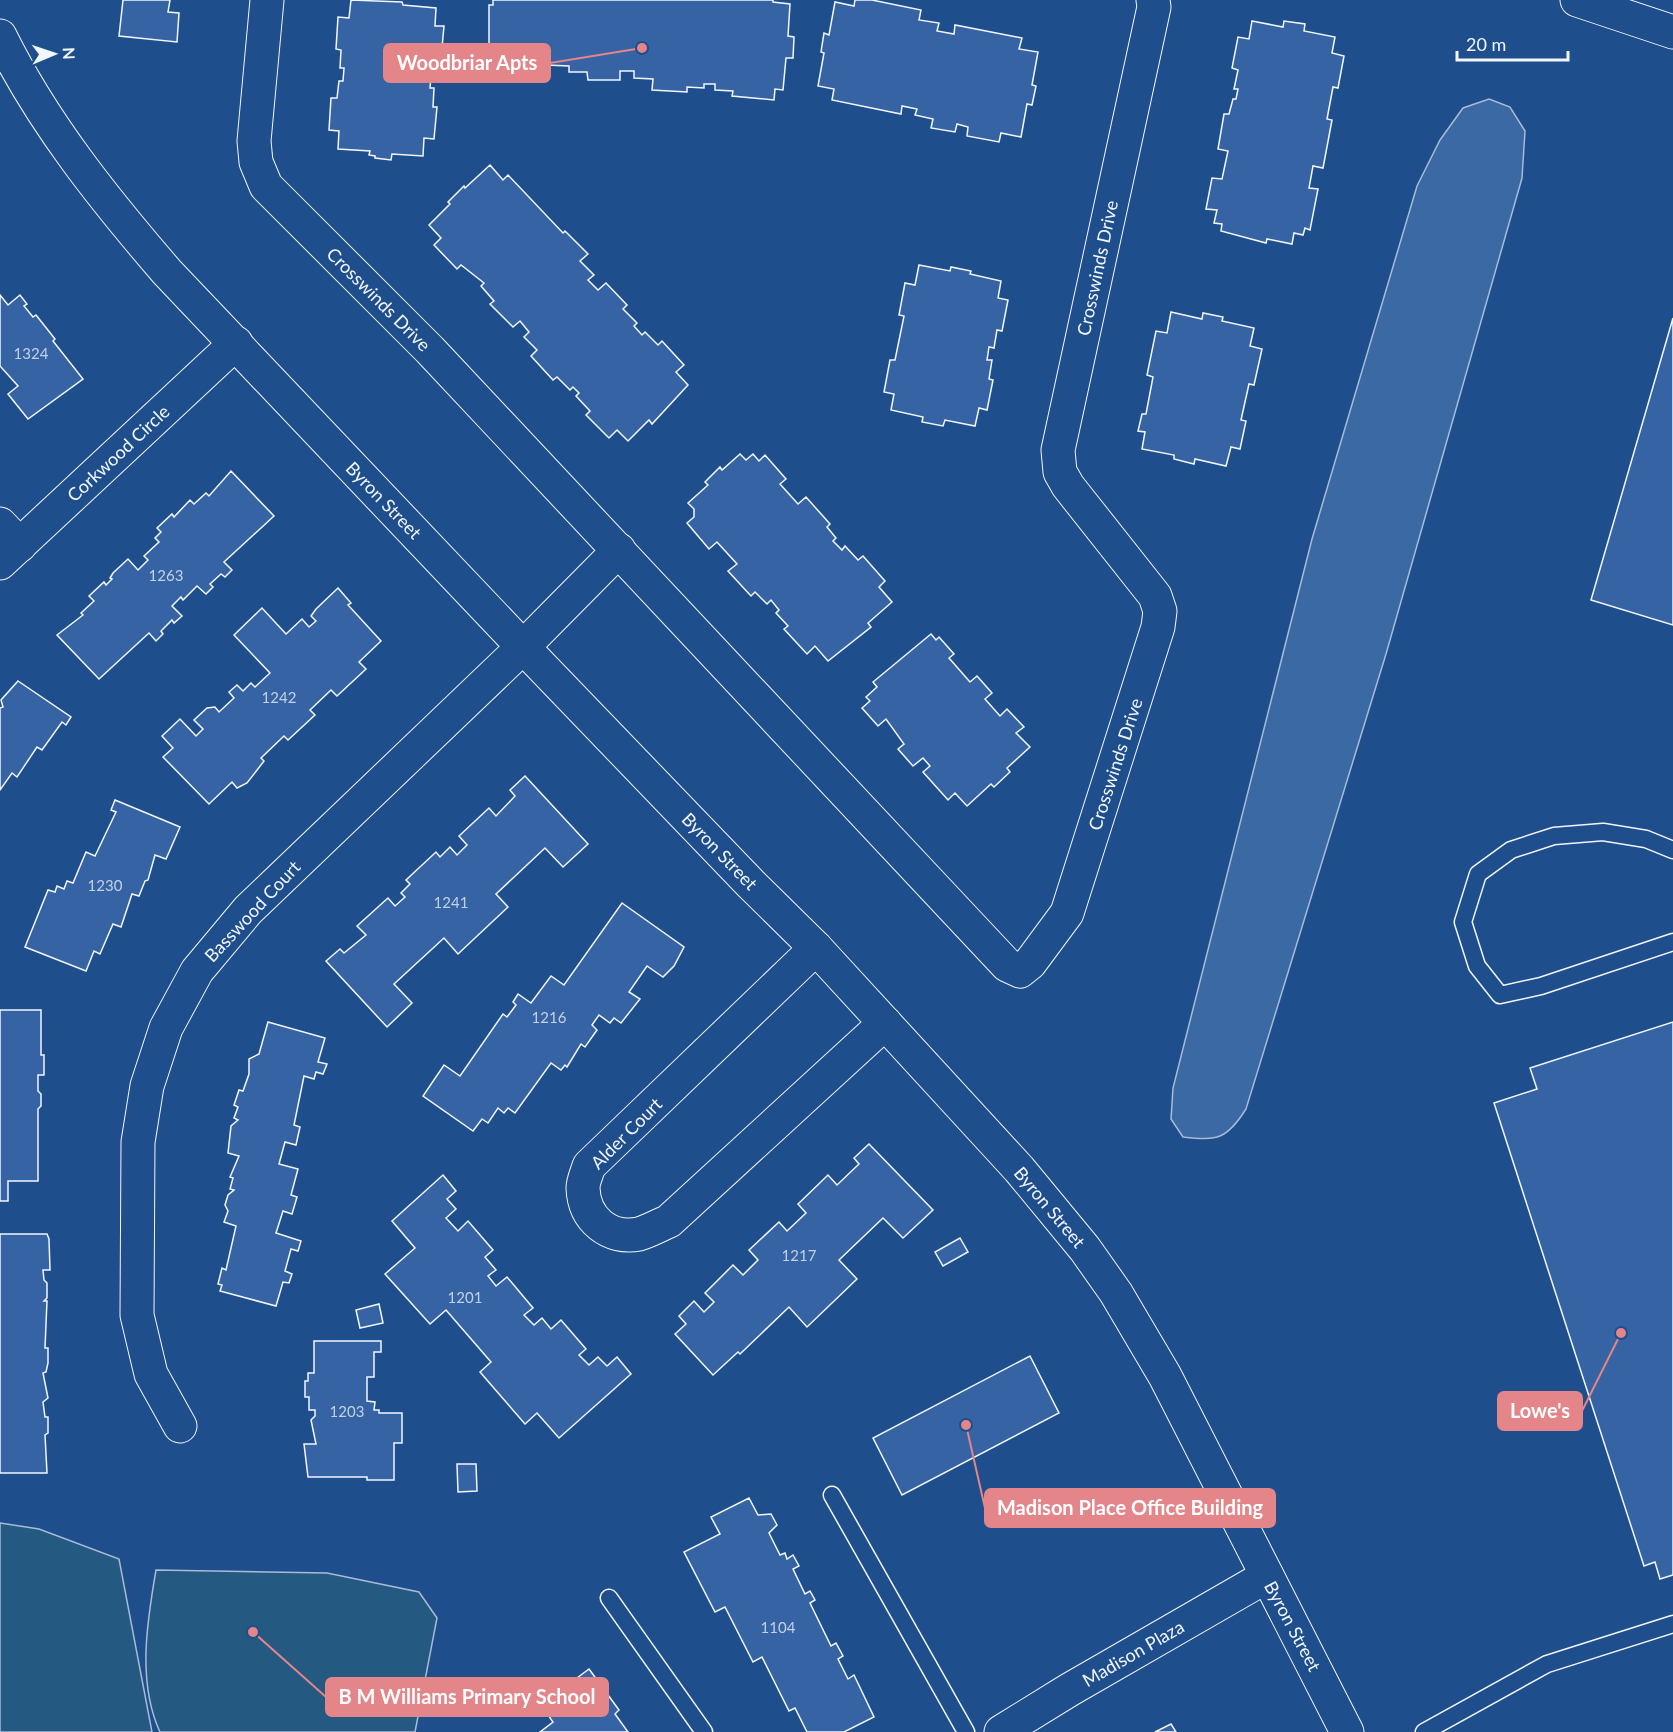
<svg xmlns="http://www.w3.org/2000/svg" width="1673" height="1732" font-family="Lato,sans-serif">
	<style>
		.green { fill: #245a82; stroke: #a8bbd7; stroke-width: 1.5 }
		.water { fill: #3b69a3; stroke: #a8bbd7; stroke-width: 1.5 }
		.building { fill: #3563a3; stroke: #f2f6ff; stroke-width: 1.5 }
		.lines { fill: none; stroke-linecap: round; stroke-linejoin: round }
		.service-casing { stroke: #f2f6ff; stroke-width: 19 }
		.minor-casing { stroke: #f2f6ff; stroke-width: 35 }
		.service { stroke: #1f4e8c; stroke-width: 16 }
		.minor { stroke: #1f4e8c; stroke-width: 33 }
		.labels { text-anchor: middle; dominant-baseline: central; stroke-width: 4.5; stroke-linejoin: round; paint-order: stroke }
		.number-label { font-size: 15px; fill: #c3d1e8 }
		.street-label { font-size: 18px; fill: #f2f6ff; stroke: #1f4e8c }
		.leader { fill: none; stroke: #e38589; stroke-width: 2 }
		.callout-dot { fill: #e38589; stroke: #1f4e8c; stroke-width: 2 }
		.callout { fill: #e38589; stroke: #e38589; stroke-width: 2 }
		.callout-label { font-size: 20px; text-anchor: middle; font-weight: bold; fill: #fff }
	</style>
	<rect width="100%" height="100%" fill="#1f4e8c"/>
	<g class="green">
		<polygon points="0,1523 39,1529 119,1559 152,1732 0,1732"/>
		<path d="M156 1570 327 1573 419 1592 437 1618 415 1732H160C137 1682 147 1622 156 1570Z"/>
	</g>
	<path class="water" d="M1489 99 1510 107 1525 131 1522 178 1386 654 1246 1109C1227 1139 1218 1141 1183 1137L1171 1119 1173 1088 1312 539 1417 186 1440 140 1463 108Z"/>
	<g class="building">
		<polygon points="123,0 170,0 168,12 179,13 177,42 119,36"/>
		<polygon points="351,0 402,2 403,5 436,8 435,26 444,26 441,58 438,58 436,76 431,76 430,88 434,88 433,107 437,107 434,139 424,138 423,156 392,154 391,160 375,158 375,156 369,155 370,151 338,149 339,131 329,130 331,98 337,98 339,81 343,81 344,68 340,68 341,50 336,49 338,17 349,18"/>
		<polygon points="493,0 773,0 773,2 790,4 788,36 794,37 793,58 786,58 783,90 775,89 774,100 732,96 733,91 715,90 715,84 704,84 704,88 687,87 687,92 652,90 653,79 634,78 634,71 620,71 620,80 588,80 587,72 569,72 569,66 546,65 546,73 507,73 507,61 489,60 489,5 493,5"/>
		<polygon points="855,0 872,0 921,10 919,20 939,23 937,31 954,34 955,25 1022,38 1019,49 1038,52 1032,85 1036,86 1032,105 1027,104 1021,137 1001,133 999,142 967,136 968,127 957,124 955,132 931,128 933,119 915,115 917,109 902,106 901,114 832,100 834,89 818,86 824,53 821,52 824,33 829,35 835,2 854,6"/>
		<polygon points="1252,21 1283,27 1284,21 1305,24 1304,31 1335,37 1332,53 1344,56 1338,88 1333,87 1327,119 1332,120 1323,168 1313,166 1309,188 1318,189 1310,230 1305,228 1303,235 1294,233 1292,244 1267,239 1266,243 1221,231 1222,224 1214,223 1217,210 1206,209 1212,178 1222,179 1228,151 1218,149 1224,114 1229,114 1233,99 1236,99 1238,89 1234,89 1238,70 1232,68 1238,37 1249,39"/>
		<polygon points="490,165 503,180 508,175 563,233 565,231 588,254 580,261 594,275 588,280 598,290 606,283 627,305 623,309 637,323 634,326 642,335 645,332 658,345 662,341 684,365 676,372 688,385 652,424 649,420 628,441 617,430 609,438 586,415 590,411 576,396 579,393 573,387 570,390 557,377 553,380 531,356 537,350 524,337 529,332 520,321 513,327 490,304 494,301 481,286 484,283 461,265 457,269 434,245 441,238 429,225 450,204 448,202 464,186 465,188"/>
		<polygon points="919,265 950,271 951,267 971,271 970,274 1001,281 998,298 1008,300 1002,331 997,330 994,348 989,347 987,360 992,360 989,379 993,380 987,410 979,408 975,426 945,420 943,426 922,422 923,417 891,410 894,394 884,392 890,360 895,360 904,316 899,315 905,283 915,285"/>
		<polygon points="0,295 8,305 20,295 27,304 24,306 33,317 36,315 55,339 53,341 83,379 28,419 8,394 18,386 0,366"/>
		<polygon points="1171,312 1202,319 1203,313 1223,317 1222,321 1254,328 1250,346 1262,349 1254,385 1249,384 1241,420 1246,421 1240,449 1231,447 1226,466 1195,459 1194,464 1174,459 1174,455 1142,449 1145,432 1138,431 1142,414 1146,414 1153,377 1147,375 1156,331 1167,333"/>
		<polygon points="1673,318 1673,625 1591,600"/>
		<polygon points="740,454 746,460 753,454 759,461 765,455 786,479 780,484 798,504 806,497 830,524 827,527 836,538 833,541 842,550 845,546 858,560 863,556 885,581 879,587 892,602 868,623 871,627 828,661 815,646 807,654 784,629 788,626 776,613 779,610 771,600 767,604 755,592 751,596 728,571 737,564 717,542 709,549 687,523 694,517 694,509 688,503 708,485 705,482 720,467 722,470"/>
		<polygon points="231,471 274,516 224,562 232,570 225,577 221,574 210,584 213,587 206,594 197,586 183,600 181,597 172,606 182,616 174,623 172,620 161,631 163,634 156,641 149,633 99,679 57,635 83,615 81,613 94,601 89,596 104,582 106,585 112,579 110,578 113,573 128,559 138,570 148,560 144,556 159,542 155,538 161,532 157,528 172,514 174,517 190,500 194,504 206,493 209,496"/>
		<polygon points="338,588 351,603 348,605 381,641 359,662 366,669 337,696 331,690 310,710 315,715 288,740 284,736 261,758 264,761 247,783 237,788 232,782 209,804 163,757 173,748 162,736 180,719 196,736 203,729 194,720 207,708 215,707 219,712 234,698 229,692 237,685 243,691 251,683 255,687 270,673 234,635 262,608 286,634 302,619 309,627 316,621 311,616 316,609"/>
		<polygon points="931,634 936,640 939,637 954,654 949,658 970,682 977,676 992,693 985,699 1000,716 1007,709 1024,727 1016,733 1030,747 1007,768 1010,772 994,787 991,784 967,806 955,793 948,800 923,772 930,766 923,758 913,766 898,749 904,744 886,719 878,726 862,708 870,701 866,697 877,687 873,682"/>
		<polygon points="18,681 71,717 66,725 62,722 42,750 37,747 17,777 12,773 0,790 0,708 3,707 1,700"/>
		<polygon points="525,776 588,844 563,867 545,848 496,894 508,907 458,954 444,938 394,984 412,1003 387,1027 326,961 340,949 344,953 366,935 357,926 388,898 395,906 405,897 401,893 410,884 406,880 436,852 440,857 450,847 457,855 467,845 459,836 489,808 496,816 515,796 510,790"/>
		<polygon points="115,800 180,827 166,859 155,855 148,880 145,881 139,896 132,894 121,927 113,924 100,954 94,951 86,971 25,947 48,890 55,892 57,886 64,889 67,881 73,883 86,852 95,856 116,812 111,810"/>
		<polygon points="622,903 684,947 674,966 663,977 647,966 629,992 640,999 621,1023 614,1018 610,1023 599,1015 592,1025 597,1030 585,1047 581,1044 567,1067 565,1065 561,1070 551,1063 515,1113 508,1108 504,1113 498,1108 488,1123 482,1119 473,1131 423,1096 444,1065 460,1076 503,1014 507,1017 516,1005 513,1002 518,994 531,1003 551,976 564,985"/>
		<polygon points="0,1010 41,1010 41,1055 44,1055 44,1075 38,1075 38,1091 41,1094 41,1106 38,1109 38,1181 8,1181 8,1201 0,1201"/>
		<polygon points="268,1022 325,1038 318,1062 327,1064 323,1074 316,1072 314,1079 304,1076 294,1125 300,1127 296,1145 285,1142 279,1164 298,1169 291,1195 297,1197 292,1214 283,1211 276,1233 301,1241 298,1251 291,1249 285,1271 292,1274 289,1283 283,1282 276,1306 220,1291 222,1285 218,1284 222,1268 226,1270 236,1226 224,1222 228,1211 225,1205 228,1195 234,1190 230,1189 233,1178 230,1177 239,1156 228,1153 231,1126 238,1120 234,1118 238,1107 234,1105 239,1090 243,1091 249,1074 249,1059 259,1054"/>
		<polygon points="1673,1022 1673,1575 1660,1579 1655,1562 1644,1566 1494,1103 1537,1089 1530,1068"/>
		<polygon points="869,1144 933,1210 903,1238 883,1218 839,1260 857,1279 807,1327 789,1307 740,1354 738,1352 713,1375 675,1334 686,1324 679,1316 694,1301 704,1312 714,1302 705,1293 733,1265 743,1275 758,1260 749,1250 779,1222 787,1231 806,1213 798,1204 828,1175 837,1185 859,1164 854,1158"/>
		<polygon points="443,1175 456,1191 447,1199 456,1209 446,1218 458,1231 468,1221 493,1250 485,1257 496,1270 488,1276 496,1286 507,1277 533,1308 524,1315 534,1325 542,1318 551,1329 561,1320 586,1349 579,1355 589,1365 598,1357 607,1366 617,1357 631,1374 559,1438 537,1413 525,1424 480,1372 491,1362 446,1310 430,1324 385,1274 415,1248 392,1221"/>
		<polygon points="0,1234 47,1234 49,1239 50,1270 43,1270 44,1280 47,1283 47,1298 44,1301 47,1301 45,1348 48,1348 48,1363 46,1372 43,1373 48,1398 43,1402 45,1417 48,1417 48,1433 45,1435 47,1473 0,1473"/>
		<polygon points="960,1238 968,1252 943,1266 935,1252"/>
		<polygon points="379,1304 383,1323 360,1328 356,1310"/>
		<polygon points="314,1341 381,1341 381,1352 374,1352 374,1377 367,1377 367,1401 375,1402 374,1410 379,1410 379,1413 402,1413 402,1443 394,1443 394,1480 367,1480 367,1477 308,1477 304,1444 316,1444 311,1420 315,1416 315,1410 309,1410 309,1397 305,1397 305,1381 308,1381 308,1373 314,1373"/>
		<polygon points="1030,1356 1059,1413 902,1495 873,1438"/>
		<polygon points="457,1464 476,1464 477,1491 458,1492"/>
		<polygon points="749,1498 758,1515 771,1514 777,1525 769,1533 780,1555 785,1553 787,1559 793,1555 799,1566 793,1569 805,1594 810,1591 815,1600 810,1603 831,1646 836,1643 843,1656 838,1659 848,1679 854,1675 874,1717 844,1732 807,1732 795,1708 789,1711 762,1657 753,1662 725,1607 715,1612 684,1552 720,1534 711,1517"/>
		<polygon points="589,1669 619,1710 615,1714 628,1732 540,1732 553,1722 541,1705"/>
		<polygon points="1171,1724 1176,1732 1155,1732"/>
	</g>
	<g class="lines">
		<defs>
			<g id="service">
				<polyline points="1673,850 1646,839 1603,832 1554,836 1511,850 1478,874 1463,922 1477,966 1500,995 1541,986 1673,942"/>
				<polyline points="832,1495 966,1732"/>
				<polyline points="609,1598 704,1732"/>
				<polyline points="1424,1732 1547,1664 1673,1624"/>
			</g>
			<g id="minor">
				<polyline points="267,0 254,141 256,162 266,186 430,350 1007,965 1020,971 1030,963 1067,913 1158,627 1160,611 1155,596 1068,486 1060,472 1058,450 1154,7 1153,0"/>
				<polyline points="1577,0 1673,32"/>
				<path d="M0 36C43 123 104 199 167 272L523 647 751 884 816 948 1019 1169 1085 1249 1116 1293 1165 1376 1347 1732"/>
				<polyline points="0,524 20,545"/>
				<polyline points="0,563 236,343"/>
				<path d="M816 948 589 1166C587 1173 583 1181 583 1188 584 1219 609 1240 639 1234 649 1231 660 1225 669 1221L885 1023"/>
				<polyline points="180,1426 151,1374 137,1315 138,1142 147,1086 166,1028 197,971 248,910 523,647 619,550"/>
				<polyline points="1001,1732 1069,1690 1267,1576"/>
			</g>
		</defs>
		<use href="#service" class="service-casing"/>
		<use href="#minor" class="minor-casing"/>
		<use href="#service" class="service"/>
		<use href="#minor" class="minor"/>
	</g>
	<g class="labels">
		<g class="number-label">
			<text x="31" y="353">1324</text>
			<text x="166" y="575">1263</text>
			<text x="279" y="697">1242</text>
			<text x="105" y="885">1230</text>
			<text x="451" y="902">1241</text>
			<text x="549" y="1017">1216</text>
			<text x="799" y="1255">1217</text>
			<text x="465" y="1297">1201</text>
			<text x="347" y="1411">1203</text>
			<text x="778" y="1627">1104</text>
		</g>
		<g class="street-label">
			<text transform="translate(1097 268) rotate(-78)">Crosswinds Drive</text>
			<text transform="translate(379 299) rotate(45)">Crosswinds Drive</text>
			<text transform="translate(118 453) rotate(-43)">Corkwood Circle</text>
			<text transform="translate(384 500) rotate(46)">Byron Street</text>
			<text transform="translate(1115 764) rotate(-72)">Crosswinds Drive</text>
			<text transform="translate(720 851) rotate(46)">Byron Street</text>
			<text transform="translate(252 911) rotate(-47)">Basswood Court</text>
			<text transform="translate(626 1133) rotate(-45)">Alder Court</text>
			<text transform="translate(1050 1207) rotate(50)">Byron Street</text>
			<text transform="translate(1293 1626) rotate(62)">Byron Street</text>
			<text transform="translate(1133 1653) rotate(-30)">Madison Plaza</text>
		</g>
	</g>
	<path class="leader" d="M642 48L550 63M1621 1333L1582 1411M966 1425L985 1508M253 1632L326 1697"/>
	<g class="callout-dot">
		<circle cx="642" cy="48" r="6"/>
		<circle cx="1621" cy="1333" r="6"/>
		<circle cx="966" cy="1425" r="6"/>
		<circle cx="253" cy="1632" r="6"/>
	</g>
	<g class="callout">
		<rect x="384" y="44" width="166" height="38" rx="6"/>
		<rect x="1498" y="1392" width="84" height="38" rx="6"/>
		<rect x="985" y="1489" width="290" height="38" rx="6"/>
		<rect x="326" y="1678" width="282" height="38" rx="6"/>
	</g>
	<g class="callout-label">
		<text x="467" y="70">Woodbriar Apts</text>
		<text x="1540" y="1418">Lowe's</text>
		<text x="1130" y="1515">Madison Place Office Building</text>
		<text x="467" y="1704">B M Williams Primary School</text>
	</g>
	<g transform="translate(54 54) rotate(88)" stroke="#1f4e8c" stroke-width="4.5" paint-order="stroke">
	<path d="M0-4.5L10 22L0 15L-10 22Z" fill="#f2f6ff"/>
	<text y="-9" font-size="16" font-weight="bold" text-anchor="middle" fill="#f2f6ff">N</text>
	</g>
	<path d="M1457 51v9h111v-9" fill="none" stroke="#f2f6ff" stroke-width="3"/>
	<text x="1466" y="51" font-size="18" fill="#f2f6ff" stroke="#1f4e8c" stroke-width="4.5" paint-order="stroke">20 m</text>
</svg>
